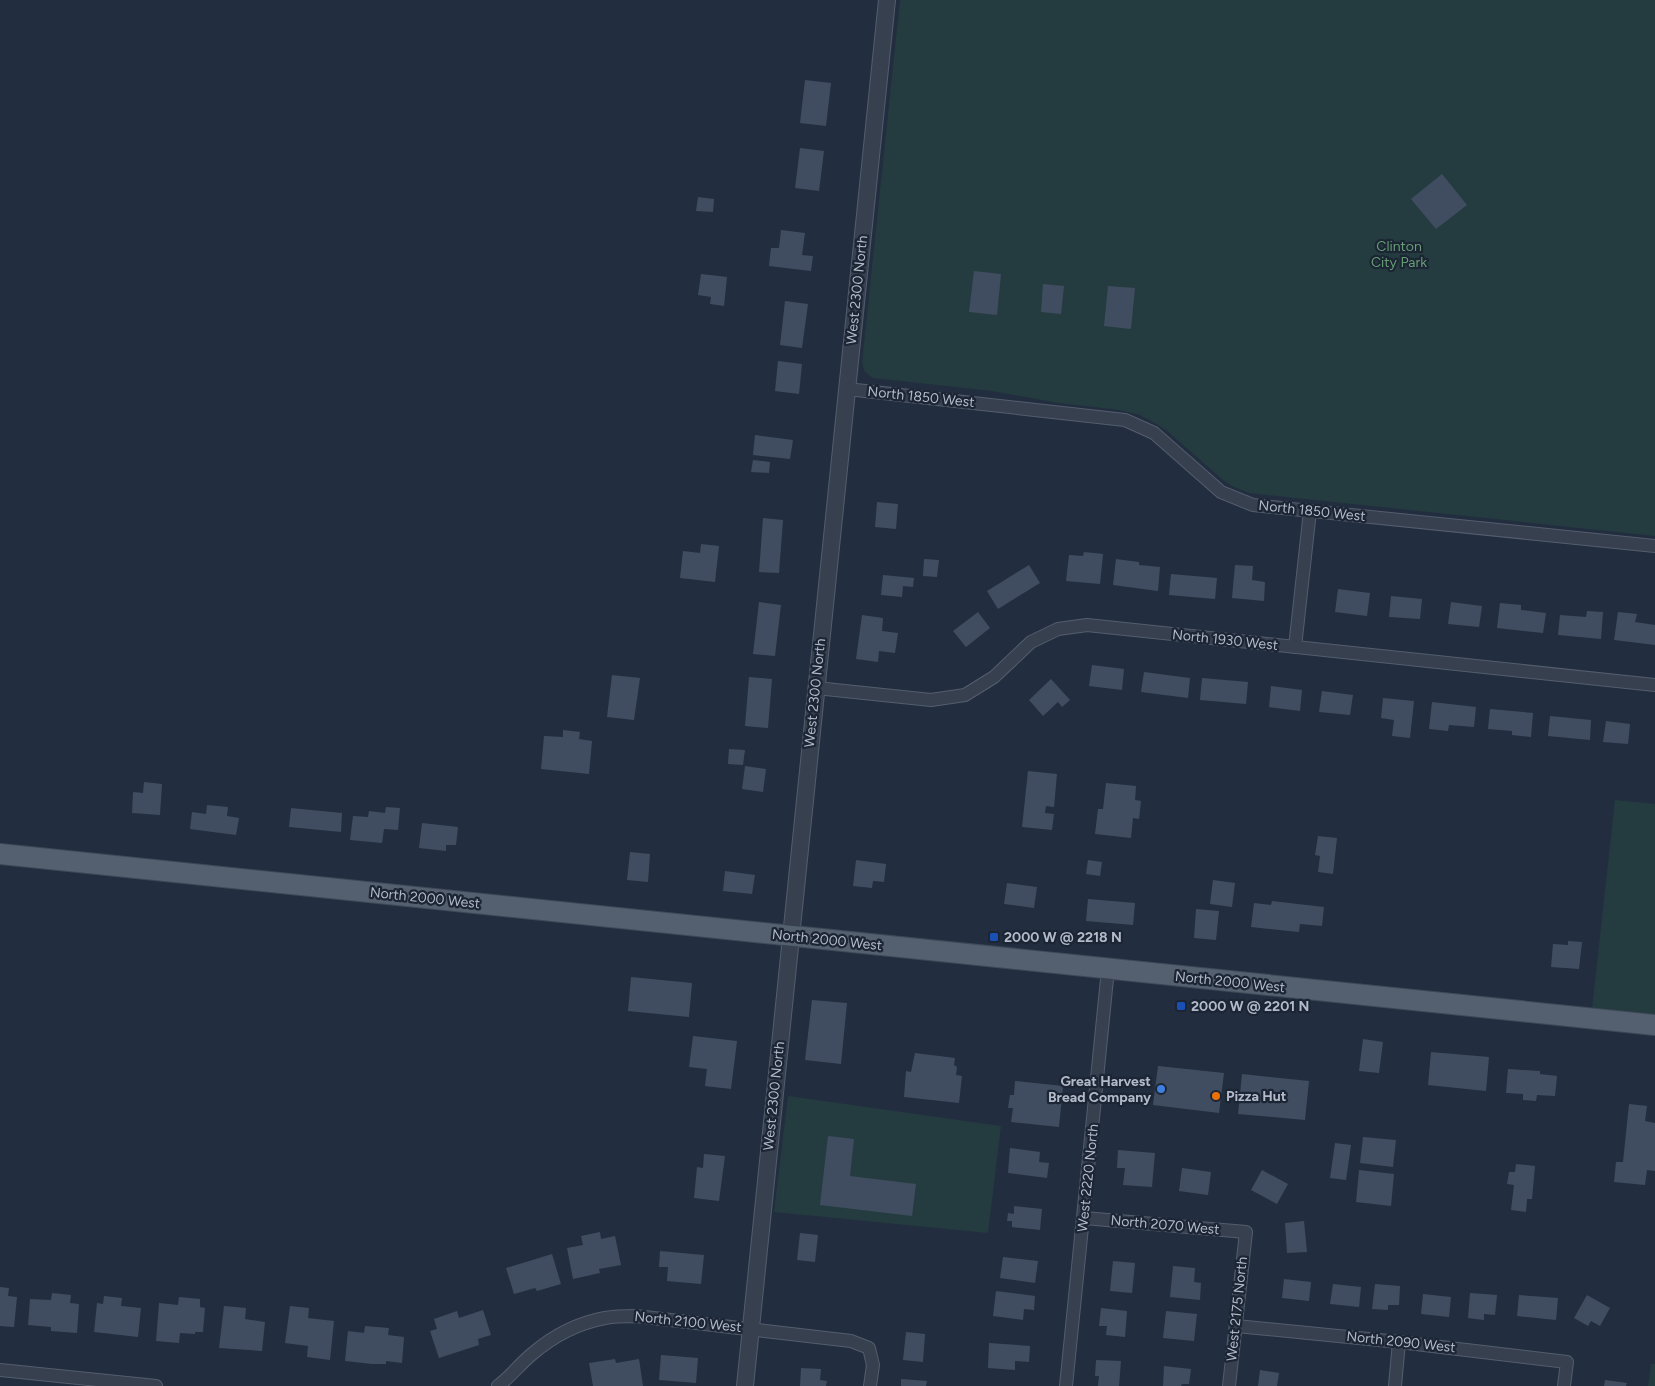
<svg xmlns="http://www.w3.org/2000/svg" width="1655" height="1386" font-family="Figtree,sans-serif">
	<style>
		.green { fill: #243c40 }
		.building { fill: #404d61 }
		.lines { fill: none; stroke-linecap: round; stroke-linejoin: round }
		.minor-casing { stroke: #545d6d; stroke-width: 14 }
		.tertiary-casing { stroke: #545d6d; stroke-width: 18 }
		.primary-casing { stroke: #3f4958; stroke-width: 22 }
		.minor { stroke: #36404f; stroke-width: 12 }
		.tertiary { stroke: #36404f; stroke-width: 16 }
		.primary { stroke: #545f6f; stroke-width: 20 }
		.transit-dot { fill: #1a4fb4; stroke: #1b2534; stroke-width: 2 }
		.shop-dot { fill: #3f7fe0; stroke: #1b2534; stroke-width: 2 }
		.food-dot { fill: #e8710a; stroke: #1b2534; stroke-width: 2 }
		.labels { text-anchor: middle; dominant-baseline: central; stroke-width: 4.5; stroke-linejoin: round; paint-order: stroke }
		.park-label { font-size: 14px; fill: #679d74; stroke: #1b2534 }
		.street-label { font-size: 14px; fill: #b2baca; stroke: #1b2534 }
		.poi-label { font-size: 14px; font-weight: bold; fill: #b2baca; stroke: #1b2534; text-anchor: start }
	</style>
	<rect width="100%" height="100%" fill="#222e3f"/>
	<g class="green">
		<polygon points="900,0 1655,0 1655,536 1249,493 1232,486 1223,480 1166,430 1148,419 1137,414 1119,410 1059,403 992,391 873,378 865,372 862,363"/>
		<polygon points="1615,800 1655,804 1655,1015 1592,1009"/>
		<polygon points="788,1096 1001,1126 988,1233 774,1212"/>
		<polygon points="1651,1364 1655,1364 1655,1386 1648,1386"/>
	</g>
	<g class="building">
		<polygon points="805,80 831,83 826,126 800,123"/>
		<polygon points="800,148 824,151 819,191 795,188"/>
		<polygon points="1442,174 1467,205 1436,229 1411,199"/>
		<polygon points="698,197 714,199 713,212 696,211"/>
		<polygon points="781,230 805,233 802,255 813,256 811,271 769,266 771,248 779,248"/>
		<polygon points="974,271 1001,274 997,315 969,312"/>
		<polygon points="701,274 727,277 724,306 710,304 711,297 698,295"/>
		<polygon points="1043,284 1064,286 1061,314 1041,312"/>
		<polygon points="1108,286 1135,288 1131,329 1104,326"/>
		<polygon points="785,301 808,304 802,348 780,345"/>
		<polygon points="778,361 802,364 799,394 775,391"/>
		<polygon points="755,435 793,440 790,459 753,455"/>
		<polygon points="753,460 770,462 769,473 751,472"/>
		<polygon points="877,502 898,504 896,529 875,527"/>
		<polygon points="763,518 783,520 779,573 759,572"/>
		<polygon points="701,544 719,546 715,582 680,578 683,551 700,553"/>
		<polygon points="1084,552 1103,554 1100,584 1066,581 1069,555 1083,556"/>
		<polygon points="924,559 939,560 937,577 923,576"/>
		<polygon points="1116,559 1139,562 1139,565 1160,567 1158,591 1113,585"/>
		<polygon points="1029,565 1040,583 998,609 987,591"/>
		<polygon points="1235,565 1253,566 1252,580 1265,582 1264,601 1232,598"/>
		<polygon points="1171,574 1217,578 1215,599 1169,595"/>
		<polygon points="883,575 914,578 913,587 903,586 902,597 881,595"/>
		<polygon points="1338,589 1370,593 1367,616 1335,612"/>
		<polygon points="1391,596 1422,599 1420,619 1389,617"/>
		<polygon points="759,602 781,605 775,656 753,654"/>
		<polygon points="1451,602 1482,606 1479,627 1448,624"/>
		<polygon points="1500,603 1521,605 1521,610 1546,613 1543,633 1497,628"/>
		<polygon points="1587,611 1603,612 1601,639 1558,635 1560,615 1586,617"/>
		<polygon points="978,612 990,628 966,647 953,631"/>
		<polygon points="1618,612 1637,614 1635,622 1655,625 1655,645 1614,640"/>
		<polygon points="862,615 883,618 882,631 898,633 895,653 879,651 878,662 856,659"/>
		<polygon points="1092,665 1124,669 1122,690 1089,686"/>
		<polygon points="1144,672 1190,678 1188,698 1141,692"/>
		<polygon points="612,675 640,678 634,720 607,717"/>
		<polygon points="749,677 772,679 768,728 745,726"/>
		<polygon points="1202,678 1248,682 1246,704 1200,700"/>
		<polygon points="1051,679 1070,700 1062,707 1058,702 1043,716 1029,700"/>
		<polygon points="1271,686 1302,690 1300,711 1269,707"/>
		<polygon points="1322,691 1353,695 1350,715 1319,712"/>
		<polygon points="1383,698 1414,701 1410,738 1392,736 1394,720 1381,718"/>
		<polygon points="1432,702 1476,707 1474,727 1449,725 1448,731 1429,729"/>
		<polygon points="1490,709 1533,713 1531,737 1512,735 1512,731 1488,729"/>
		<polygon points="1550,716 1591,720 1590,740 1548,736"/>
		<polygon points="1606,721 1630,724 1628,744 1603,742"/>
		<polygon points="563,730 580,732 579,739 592,741 589,774 541,769 544,736 563,737"/>
		<polygon points="729,749 745,750 743,765 728,764"/>
		<polygon points="745,766 766,769 763,792 742,789"/>
		<polygon points="1028,771 1057,774 1054,807 1046,806 1045,813 1054,814 1052,830 1022,827"/>
		<polygon points="144,782 162,784 160,815 132,813 133,792 143,793"/>
		<polygon points="1106,783 1136,786 1135,800 1141,801 1139,819 1133,818 1131,838 1095,834 1098,809 1103,809"/>
		<polygon points="207,805 228,807 227,816 239,818 236,835 190,829 192,812 206,814"/>
		<polygon points="386,807 400,808 398,830 384,829 382,843 350,840 353,816 368,817 369,811 385,813"/>
		<polygon points="291,808 342,813 341,832 289,827"/>
		<polygon points="422,823 458,827 456,845 446,845 446,851 419,848"/>
		<polygon points="1318,836 1337,838 1333,874 1318,872 1320,856 1315,855"/>
		<polygon points="630,852 650,854 648,882 627,880"/>
		<polygon points="856,860 886,864 884,882 873,881 872,888 853,886"/>
		<polygon points="1088,860 1102,862 1100,876 1086,874"/>
		<polygon points="725,871 755,875 752,894 723,891"/>
		<polygon points="1213,880 1235,883 1232,907 1210,904"/>
		<polygon points="1007,883 1037,887 1034,908 1004,904"/>
		<polygon points="1088,899 1135,903 1133,925 1086,921"/>
		<polygon points="1272,901 1324,907 1322,926 1300,924 1299,932 1251,927 1254,903 1271,905"/>
		<polygon points="1196,909 1219,911 1216,940 1194,938"/>
		<polygon points="1568,941 1582,942 1579,969 1551,967 1553,944 1568,945"/>
		<polygon points="631,977 692,983 689,1017 628,1011"/>
		<polygon points="812,1000 847,1003 841,1064 805,1060"/>
		<polygon points="693,1036 737,1041 731,1089 705,1086 707,1069 689,1067"/>
		<polygon points="1363,1039 1383,1042 1379,1073 1359,1071"/>
		<polygon points="1431,1052 1489,1057 1486,1091 1428,1085"/>
		<polygon points="915,1053 955,1058 954,1065 957,1067 956,1075 962,1076 959,1103 904,1097 906,1071 911,1072"/>
		<polygon points="1158,1066 1224,1073 1219,1113 1153,1105"/>
		<polygon points="1508,1069 1540,1071 1540,1074 1557,1076 1555,1096 1537,1095 1536,1101 1523,1100 1523,1094 1506,1093"/>
		<polygon points="1242,1074 1309,1081 1305,1120 1238,1114"/>
		<polygon points="1015,1081 1063,1086 1059,1127 1011,1122 1013,1108 1008,1108 1010,1095 1014,1095"/>
		<polygon points="1629,1104 1647,1106 1645,1121 1655,1123 1655,1171 1647,1170 1645,1185 1614,1182 1616,1162 1623,1162"/>
		<polygon points="828,1136 854,1139 850,1176 916,1184 912,1216 820,1205"/>
		<polygon points="1363,1137 1396,1140 1393,1167 1360,1163"/>
		<polygon points="1335,1143 1351,1145 1346,1180 1330,1178"/>
		<polygon points="1010,1148 1040,1152 1039,1162 1049,1163 1047,1178 1008,1173"/>
		<polygon points="1118,1150 1155,1153 1152,1187 1123,1185 1125,1168 1117,1168"/>
		<polygon points="704,1154 725,1156 719,1201 694,1198 697,1167 703,1168"/>
		<polygon points="1516,1164 1535,1166 1532,1199 1527,1199 1526,1212 1511,1210 1514,1185 1507,1184 1509,1172 1515,1172"/>
		<polygon points="1182,1168 1211,1172 1208,1195 1179,1191"/>
		<polygon points="1262,1170 1288,1184 1277,1204 1251,1190"/>
		<polygon points="1359,1170 1394,1174 1391,1206 1356,1202"/>
		<polygon points="1014,1206 1042,1209 1040,1230 1012,1227 1012,1221 1007,1221 1008,1213 1014,1214"/>
		<polygon points="1304,1221 1307,1252 1287,1253 1285,1223"/>
		<polygon points="600,1232 601,1239 615,1236 621,1265 599,1269 600,1273 573,1279 567,1248 583,1245 581,1236"/>
		<polygon points="800,1233 818,1235 815,1262 797,1260"/>
		<polygon points="660,1251 704,1255 701,1284 667,1281 668,1267 659,1267"/>
		<polygon points="552,1254 561,1284 537,1291 535,1288 514,1294 506,1268"/>
		<polygon points="1003,1257 1038,1261 1035,1283 1000,1278"/>
		<polygon points="1113,1261 1135,1263 1132,1293 1110,1291"/>
		<polygon points="1173,1266 1195,1268 1194,1282 1201,1283 1200,1300 1170,1297"/>
		<polygon points="1284,1279 1311,1282 1309,1301 1282,1298"/>
		<polygon points="1333,1284 1361,1287 1359,1307 1330,1304"/>
		<polygon points="1375,1284 1400,1286 1399,1305 1388,1305 1388,1310 1372,1309"/>
		<polygon points="0,1287 9,1288 8,1296 17,1297 14,1327 0,1326"/>
		<polygon points="996,1291 1035,1296 1034,1310 1024,1309 1023,1320 993,1316"/>
		<polygon points="52,1293 71,1295 70,1303 79,1304 77,1333 51,1331 51,1327 28,1325 30,1299 51,1300"/>
		<polygon points="1470,1293 1497,1295 1495,1315 1484,1314 1484,1320 1468,1318"/>
		<polygon points="1423,1294 1451,1297 1449,1317 1421,1314"/>
		<polygon points="1519,1295 1558,1298 1556,1320 1517,1316"/>
		<polygon points="1587,1295 1610,1308 1600,1326 1591,1321 1588,1326 1574,1318"/>
		<polygon points="104,1296 122,1298 121,1306 141,1308 138,1337 94,1332 97,1303 103,1304"/>
		<polygon points="179,1297 200,1299 200,1307 205,1308 203,1332 195,1332 195,1334 180,1333 179,1343 156,1341 159,1303 178,1305"/>
		<polygon points="224,1306 246,1308 245,1319 265,1322 262,1351 219,1348"/>
		<polygon points="290,1306 309,1308 308,1318 334,1321 330,1360 307,1357 308,1346 285,1343"/>
		<polygon points="1101,1308 1127,1311 1125,1337 1106,1335 1107,1326 1099,1326"/>
		<polygon points="483,1310 491,1335 478,1339 479,1345 439,1358 430,1331 437,1329 434,1319 457,1311 459,1318"/>
		<polygon points="1166,1311 1197,1314 1194,1341 1163,1338"/>
		<polygon points="365,1326 389,1328 388,1335 404,1337 402,1363 386,1361 386,1364 372,1364 345,1361 348,1331 364,1333"/>
		<polygon points="906,1332 925,1334 923,1362 903,1360"/>
		<polygon points="989,1343 1030,1346 1029,1362 1015,1361 1015,1370 988,1368"/>
		<polygon points="661,1355 698,1358 696,1383 659,1380"/>
		<polygon points="615,1359 616,1363 639,1359 643,1386 593,1386 589,1363"/>
		<polygon points="1096,1360 1121,1361 1119,1386 1098,1386 1099,1376 1095,1376"/>
		<polygon points="1164,1366 1191,1369 1189,1384 1182,1384 1181,1386 1163,1386"/>
		<polygon points="801,1368 821,1369 820,1380 827,1381 826,1386 800,1386"/>
		<polygon points="1260,1370 1279,1373 1277,1386 1258,1386"/>
		<polygon points="901,1379 927,1381 926,1386 901,1386"/>
		<polygon points="1605,1380 1627,1383 1626,1386 1604,1386"/>
	</g>
	<g class="lines">
		<defs>
			<g id="minor">
				<polyline points="847,389 1125,420 1154,433 1221,492 1253,505 1655,546"/>
				<polyline points="1295,647 1310,511"/>
				<polyline points="816,688 931,700 965,695 994,677 1031,642 1058,629 1087,625 1655,685"/>
				<polyline points="1084,1218 1246,1232 1229,1386"/>
				<polyline points="1236,1326 1399,1342 1567,1362 1564,1386"/>
				<polyline points="0,1370 156,1386"/>
				<path d="M498 1386C511 1376 520 1364 532 1354 553 1336 578 1323 605 1318 615 1316 626 1316 636 1316L851 1341 869 1348 873 1365 870 1386"/>
				<polyline points="1066,1386 1108,969"/>
				<polyline points="1395,1386 1399,1342"/>
			</g>
			<polyline id="tertiary" points="745,1386 887,0"/>
			<polyline id="primary" points="0,854 1655,1025"/>
		</defs>
		<use href="#minor" class="minor-casing"/>
		<use href="#tertiary" class="tertiary-casing"/>
		<use href="#primary" class="primary-casing"/>
		<use href="#minor" class="minor"/>
		<use href="#tertiary" class="tertiary"/>
		<use href="#primary" class="primary"/>
	</g>
	<g class="transit-dot">
		<rect x="989" y="932" width="10" height="10" rx="2.5"/>
		<rect x="1176" y="1001" width="10" height="10" rx="2.5"/>
	</g>
	<circle class="shop-dot" cx="1161" cy="1089" r="5"/>
	<circle class="food-dot" cx="1216" cy="1096" r="5"/>
	<g class="labels">
		<g class="park-label">
			<text x="1399" y="246">Clinton<tspan x="1399" dy="16">City Park</tspan></text>
		</g>
		<g class="street-label">
			<text transform="translate(857 290) rotate(-84)">West 2300 North</text>
			<text transform="translate(921 397) rotate(6)">North 1850 West</text>
			<text transform="translate(1312 511) rotate(6)">North 1850 West</text>
			<text transform="translate(1225 640) rotate(6)">North 1930 West</text>
			<text transform="translate(815 693) rotate(-84)">West 2300 North</text>
			<text transform="translate(425 898) rotate(6)">North 2000 West</text>
			<text transform="translate(827 940) rotate(6)">North 2000 West</text>
			<text transform="translate(1230 982) rotate(6)">North 2000 West</text>
			<text transform="translate(774 1096) rotate(-84)">West 2300 North</text>
			<text transform="translate(1088 1178) rotate(-84)">West 2220 North</text>
			<text transform="translate(1165 1225) rotate(5)">North 2070 West</text>
			<text transform="translate(1237 1309) rotate(-84)">West 2175 North</text>
			<text transform="translate(688 1322) rotate(6)">North 2100 West</text>
			<text transform="translate(1401 1342) rotate(6)">North 2090 West</text>
		</g>
		<g class="poi-label">
			<text x="1004" y="937">2000 W @ 2218 N</text>
			<text x="1191" y="1006">2000 W @ 2201 N</text>
			<text x="1151" y="1081" text-anchor="end">Great Harvest<tspan x="1151" dy="16">Bread Company</tspan></text>
			<text x="1226" y="1096">Pizza Hut</text>
		</g>
	</g>
</svg>
